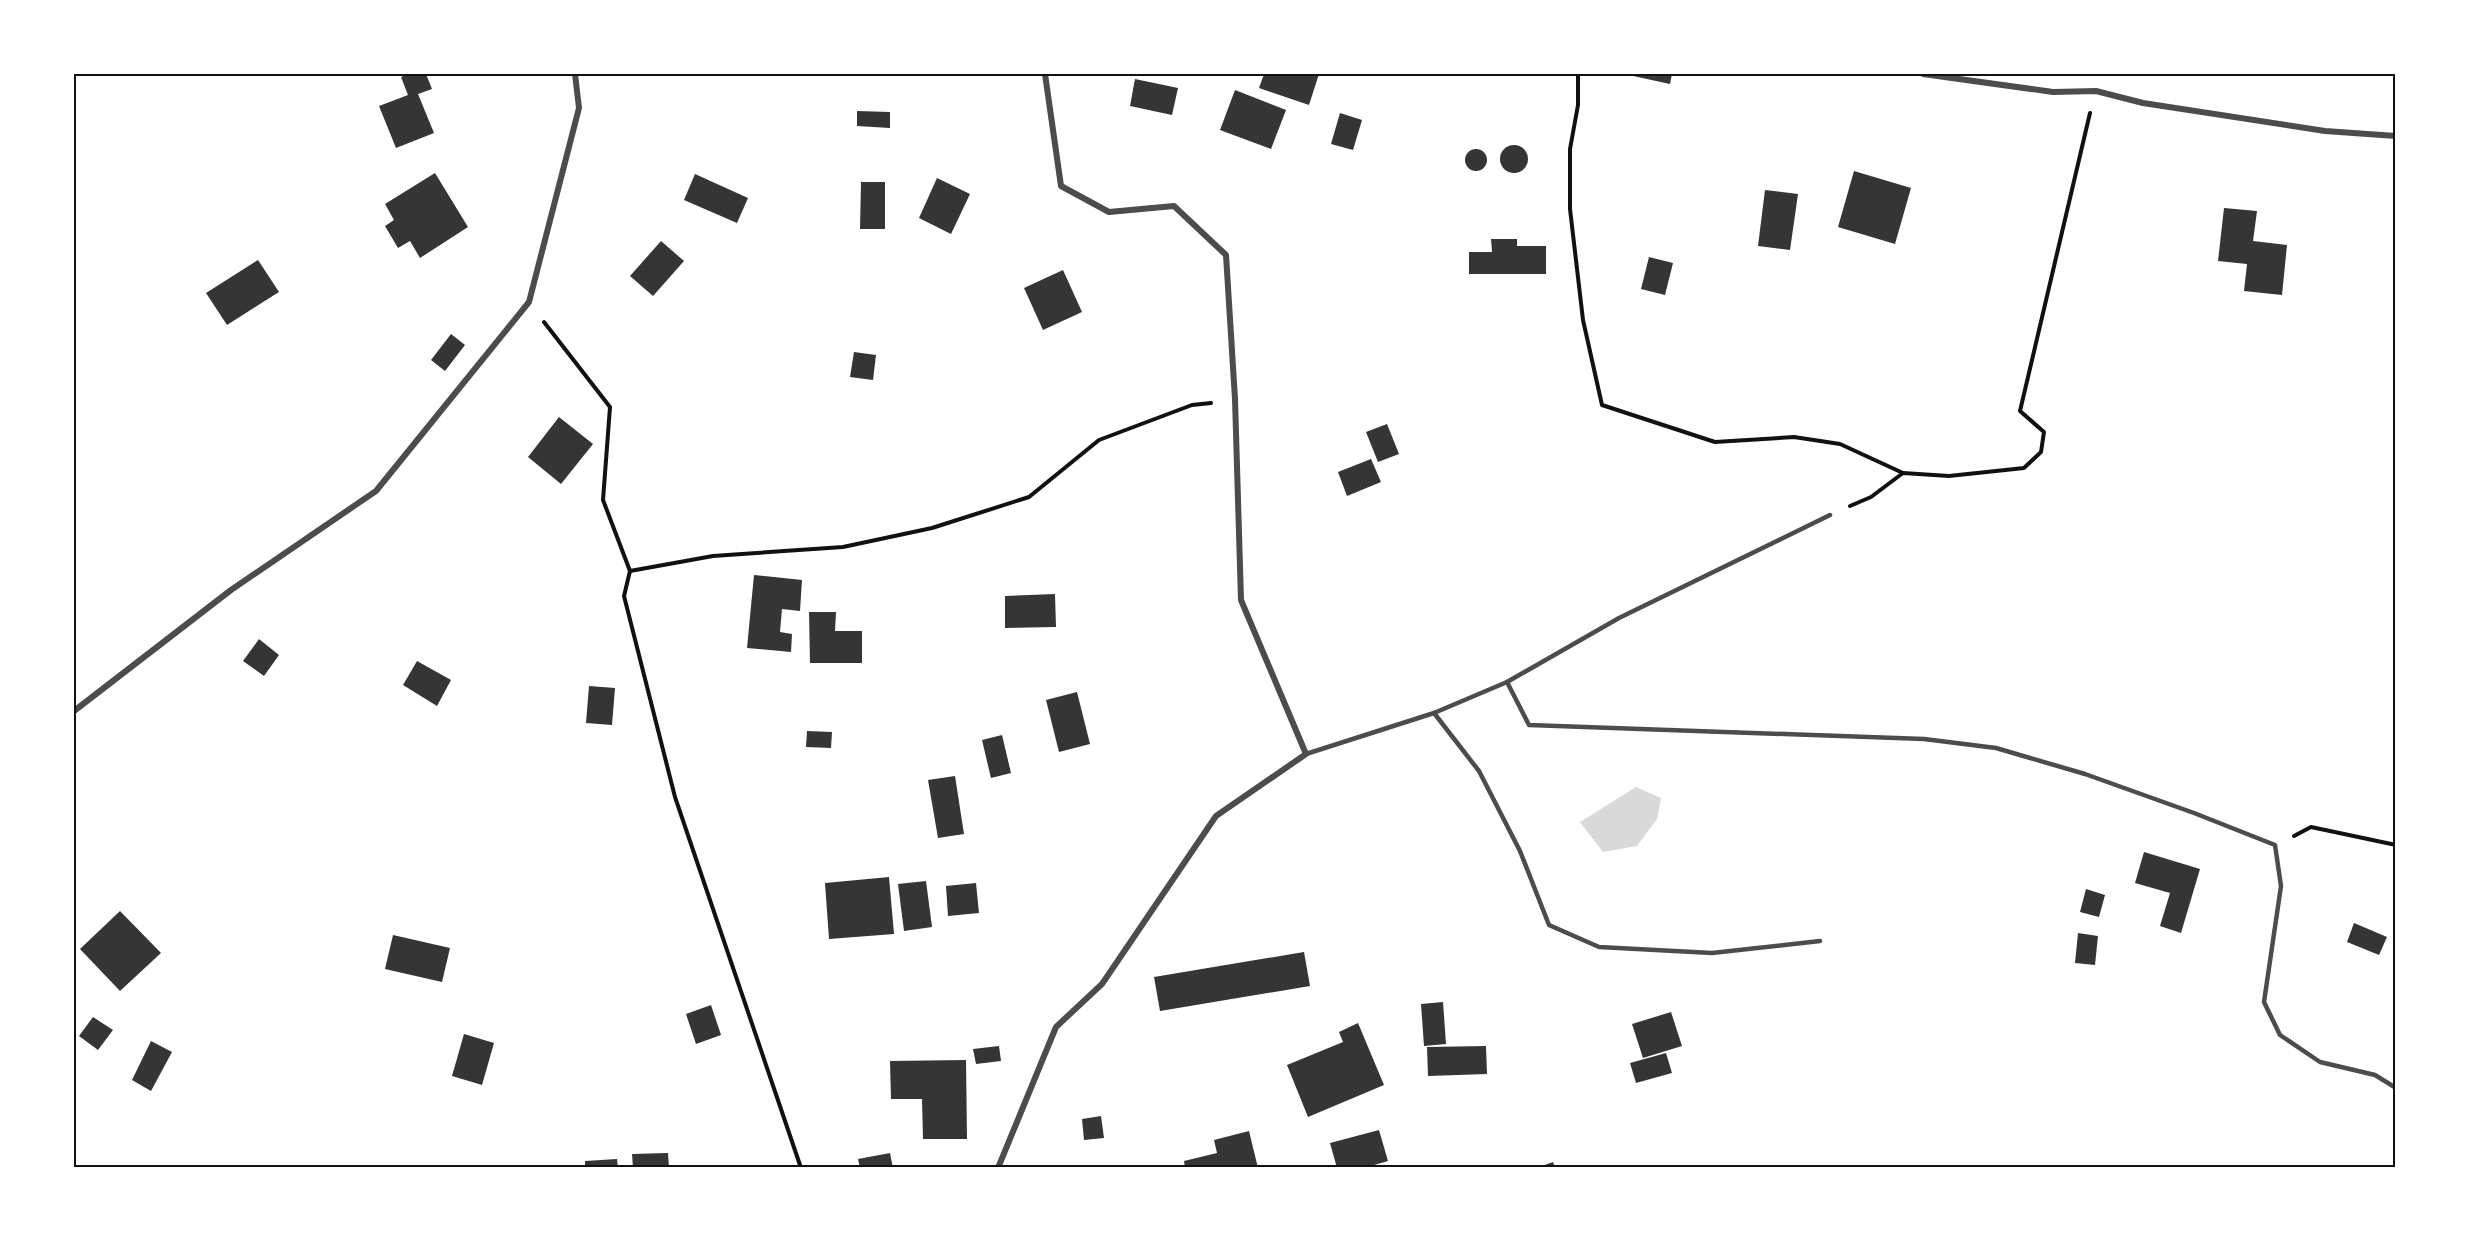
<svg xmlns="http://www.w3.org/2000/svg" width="2469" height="1241" font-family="Quicksand,sans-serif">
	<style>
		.water { fill: #d9d9d9 }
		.building { fill: #353535 }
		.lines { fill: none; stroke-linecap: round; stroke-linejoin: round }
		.path { stroke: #111; stroke-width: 4 }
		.service { stroke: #4c4c4c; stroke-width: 4.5 }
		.minor { stroke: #4c4c4c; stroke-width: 6 }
		.neatline { fill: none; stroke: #111; stroke-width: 2 }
	</style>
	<rect width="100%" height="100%" fill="#fff"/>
	<polygon class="water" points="1636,787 1661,798 1657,819 1637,846 1603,852 1580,822"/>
	<g class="building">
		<polygon points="408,74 426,74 432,89 418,94 434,133 396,148 379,106 408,95 401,77"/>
		<polygon points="1264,74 1319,74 1309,105 1259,88"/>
		<polygon points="1624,74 1672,74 1670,84"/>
		<polygon points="1135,79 1178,88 1172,115 1130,106"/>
		<polygon points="1235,90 1286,110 1271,149 1220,130"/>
		<polygon points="857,111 890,112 890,128 857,126"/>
		<polygon points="1340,113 1362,120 1353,150 1331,144"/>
		<circle cx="1514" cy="159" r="14"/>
		<circle cx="1476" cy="160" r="11"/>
		<polygon points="1854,171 1911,188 1895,244 1838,227"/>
		<polygon points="435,173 468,227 420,258 410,241 398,248 385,226 394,220 385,204"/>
		<polygon points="695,174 748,198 737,223 684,200"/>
		<polygon points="937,178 970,194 951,234 919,218"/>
		<polygon points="861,182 885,182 885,229 860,229"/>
		<polygon points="1765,190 1798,194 1790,250 1758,246"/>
		<polygon points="2224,208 2257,211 2253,241 2287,245 2282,295 2244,291 2247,264 2218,261"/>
		<polygon points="1491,239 1517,239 1517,246 1546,246 1546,274 1469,274 1469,252 1492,252"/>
		<polygon points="661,241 684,261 653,296 630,276"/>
		<polygon points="1649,257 1673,263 1665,295 1641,289"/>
		<polygon points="258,260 279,292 227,325 206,293"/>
		<polygon points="1063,270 1082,312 1043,330 1024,288"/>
		<polygon points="451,334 465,345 445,371 431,360"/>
		<polygon points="854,352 876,355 873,380 850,377"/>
		<polygon points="559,417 593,444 561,484 528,457"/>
		<polygon points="1387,424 1399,454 1378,462 1366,432"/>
		<polygon points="1371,459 1381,482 1347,496 1338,472"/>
		<polygon points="754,575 802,580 800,611 782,609 780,632 792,634 791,652 747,648"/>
		<polygon points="1055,594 1056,627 1005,628 1005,596"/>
		<polygon points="809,612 836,612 835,631 862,631 862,663 810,663"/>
		<polygon points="259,639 279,655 264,676 243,661"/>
		<polygon points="417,661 451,680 437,706 403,685"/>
		<polygon points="589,686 615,688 612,725 586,723"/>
		<polygon points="1077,692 1090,744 1059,752 1046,700"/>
		<polygon points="807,731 832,732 831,748 806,747"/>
		<polygon points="1002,735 1011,773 991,778 982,740"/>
		<polygon points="955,776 964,834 938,838 928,780"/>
		<polygon points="2144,852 2200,869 2181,933 2160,926 2170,893 2135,883"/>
		<polygon points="889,877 894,934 829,939 825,883"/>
		<polygon points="926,881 932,927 904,931 898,884"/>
		<polygon points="976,883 979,913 948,916 946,886"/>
		<polygon points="2086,889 2105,895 2099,917 2080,912"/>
		<polygon points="120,911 161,953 120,991 80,949"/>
		<polygon points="2354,923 2387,937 2379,955 2347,942"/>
		<polygon points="2078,933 2098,936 2095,965 2075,963"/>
		<polygon points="393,935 450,948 442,982 385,969"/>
		<polygon points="1304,952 1310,986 1160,1011 1154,977"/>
		<polygon points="1443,1002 1446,1044 1424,1046 1421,1004"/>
		<polygon points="711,1005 721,1035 696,1044 686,1014"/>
		<polygon points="1671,1012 1682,1046 1643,1058 1632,1024"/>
		<polygon points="93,1017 113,1030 98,1050 79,1036"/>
		<polygon points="1358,1023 1384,1085 1308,1117 1287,1065 1343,1042 1339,1032"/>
		<polygon points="464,1034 494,1043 482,1085 452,1076"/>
		<polygon points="151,1041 172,1052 151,1091 132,1080"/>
		<polygon points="999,1046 1001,1061 976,1064 973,1049"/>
		<polygon points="1486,1046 1487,1074 1428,1076 1427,1047"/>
		<polygon points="1666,1053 1672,1073 1636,1083 1630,1063"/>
		<polygon points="966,1060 967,1139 923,1139 922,1099 891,1099 890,1061"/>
		<polygon points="1101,1116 1104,1138 1084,1140 1082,1119"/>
		<polygon points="1379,1130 1388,1161 1364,1168 1337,1168 1330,1143"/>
		<polygon points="1249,1131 1258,1168 1185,1168 1184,1161 1217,1153 1214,1140"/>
		<polygon points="668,1153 669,1168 633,1168 632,1154"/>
		<polygon points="890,1153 893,1168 860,1168 858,1159"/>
		<polygon points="617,1159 618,1168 585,1168 585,1161"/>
		<polygon points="1553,1162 1555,1168 1539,1168 1539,1167"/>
	</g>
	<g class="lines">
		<g class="path">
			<polyline points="1578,74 1578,105 1570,149 1570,209 1583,320 1602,405 1715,442 1794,437 1840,444 1903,473"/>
			<polyline points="544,322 610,407 603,500 630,571 624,596 675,797 801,1168"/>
			<polyline points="1850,506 1871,497 1903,473 1949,476 2024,468 2041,452 2044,432 2020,411 2090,113"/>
			<polyline points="630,571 713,556 843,547 932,528 1029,497 1099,440 1192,405 1211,403"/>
			<polyline points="2294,836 2311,827 2396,845"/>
		</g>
		<g class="service">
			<polyline points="1507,682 1529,725 1924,739 1996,748 2085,774 2194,813 2275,845 2281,886 2264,1002 2280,1035 2320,1062 2375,1075 2396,1088"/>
			<polyline points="1434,713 1479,771 1520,851 1549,925 1599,947 1712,953 1820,941"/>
			<polyline points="1306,754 1434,713 1507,682 1619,618 1830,515"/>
		</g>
		<g class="minor">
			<polyline points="1923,74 2053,92 2096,91 2143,103 2325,131 2396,136"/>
			<polyline points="74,711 231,590 376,491 529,302 579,108 575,74"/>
			<polyline points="998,1168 1056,1027 1102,984 1216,816 1306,754 1241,600 1235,399 1226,255 1174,206 1109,212 1061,186 1045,74"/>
		</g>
	</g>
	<rect width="2469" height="1241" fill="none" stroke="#ffffff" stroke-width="150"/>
	<rect x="75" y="75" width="2319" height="1091" class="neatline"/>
</svg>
